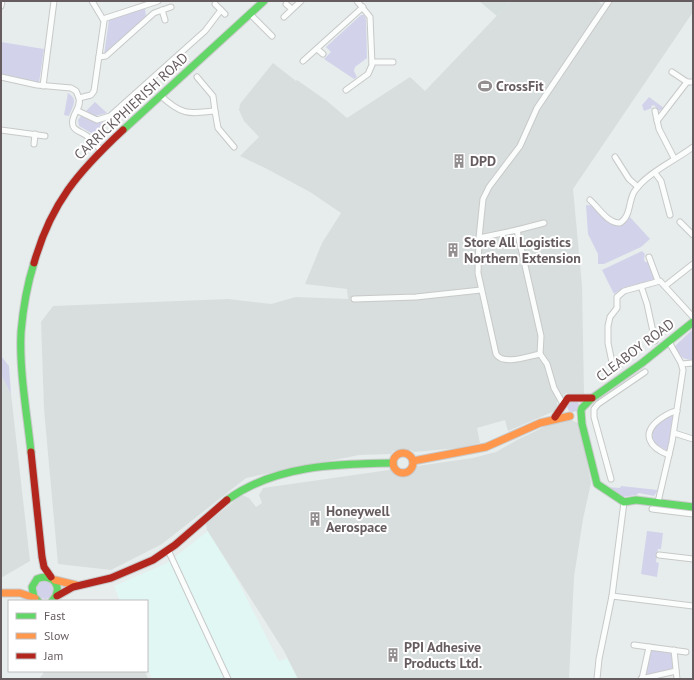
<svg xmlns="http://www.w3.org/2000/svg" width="694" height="680" font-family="'PT Sans',sans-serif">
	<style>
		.commercial { fill: #e0f7f3 }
		.industrial { fill: #d8dedd }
		.education { fill: #d6dfde }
		.green { fill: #d2d3eb }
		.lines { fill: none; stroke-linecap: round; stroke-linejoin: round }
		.street-casing { stroke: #c8c9c9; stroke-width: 7 }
		.fast-casing { stroke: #c9c9ca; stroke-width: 9 }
		.slow-casing { stroke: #c9c9ca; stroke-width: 9 }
		.jam-casing { stroke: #c9c9ca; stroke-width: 9 }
		.street { stroke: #fbfcfc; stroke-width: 5 }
		.fast { stroke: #63d668; stroke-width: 7 }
		.slow { stroke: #ff974d; stroke-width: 7 }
		.jam { stroke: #b3261e; stroke-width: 7 }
		.labels { text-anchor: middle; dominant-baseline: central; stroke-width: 4; stroke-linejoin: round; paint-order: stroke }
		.poi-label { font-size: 14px; font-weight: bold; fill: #665c60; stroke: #fff; text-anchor: start }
		.street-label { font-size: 14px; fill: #665c60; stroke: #fff }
	</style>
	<rect width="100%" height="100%" fill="#e7edec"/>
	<polygon class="commercial" points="208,531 239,583 278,660 280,661 287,658 298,679 152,679 147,667 147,601 120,601 114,586 167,563"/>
	<g class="industrial">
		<polygon points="511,1 597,1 602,4 604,1 693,1 693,12 573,189 582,285 584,394 566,393 557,401 557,410 508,431 505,420 477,428 480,443 459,448 414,452 411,450 393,451 391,454 359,455 246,478 162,544 111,570 58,564 44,409 41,322 53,306 228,299 271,304 296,297 348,299 347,289 305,284 322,243 341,213 310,192 267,169 240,156 259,137 244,121 239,110 240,104 273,63 296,81 297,80 327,101 347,118 410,77 425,91"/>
		<polygon points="1,375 11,394 30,561 1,578"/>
		<polygon points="569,419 578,423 581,430 591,483 583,519 574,577 569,679 298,679 284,651 207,530 206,524 242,495 249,498 256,507 262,503 259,495 263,488 473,458 496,452 517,440 550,424"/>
		<polygon points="43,671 145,671 148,679 39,679 43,674"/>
	</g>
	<polygon class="education" points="479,1 511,1 497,16"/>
	<g class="green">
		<polygon points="145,8 146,17 104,55 109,20"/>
		<polygon points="361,15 364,15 366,19 367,58 355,67 354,71 357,77 354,79 324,59 331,52 326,47"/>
		<polygon points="1,42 44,49 39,83 1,75"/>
		<path d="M68 93C79 99 72 108 69 116L64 115Z"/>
		<polygon points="649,97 664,108 659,111 654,105 651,106 652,108 644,111 642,105"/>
		<polygon points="95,102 107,113 95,116 86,111"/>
		<polygon points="81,116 96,123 109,121 93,134 79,126 78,120"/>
		<polygon points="586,205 595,206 604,218 618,226 623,223 629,216 650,239 641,247 604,264 598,264 598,254 588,234"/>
		<polygon points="642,251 645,254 644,259 645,262 650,262 655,279 623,288 614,294 602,270"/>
		<path d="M693 329V360C681 360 680 355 675 346Z"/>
		<polygon points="1,356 9,366 11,394 1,375"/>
		<circle cx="573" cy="406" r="6"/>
		<path d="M672 414 674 416 668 451 655 444C647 430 659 419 672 414Z"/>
		<polygon points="621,486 658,490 654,496 639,493 636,495 623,497 607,487 620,488"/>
		<polygon points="647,531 663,533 661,549 658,549 656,562 659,563 657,577 641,574"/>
		<circle cx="45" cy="590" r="9"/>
		<polygon points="653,650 671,652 673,667 671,670 648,675 645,672 650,652"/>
	</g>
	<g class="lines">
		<defs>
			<g id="street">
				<path d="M92 1 104 21 94 91 91 95 79 98C81 108 75 110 73 119 70 131 81 131 87 136 92 140 96 145 101 150"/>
				<polyline points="215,4 225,14"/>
				<polyline points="286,4 292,9"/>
				<polyline points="1,6 2,1"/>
				<polyline points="162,10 165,20"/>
				<polyline points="250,14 272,36"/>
				<polyline points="284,17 301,1"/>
				<polyline points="103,19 158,1"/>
				<polyline points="317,49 323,54"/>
				<polyline points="99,57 106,56 154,13 171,7"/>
				<polyline points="303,61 363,7"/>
				<polyline points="372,62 393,62"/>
				<polyline points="672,72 687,82 693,82"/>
				<polyline points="1,77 37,85 71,88 76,91 79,98"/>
				<polyline points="197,77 213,96 215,111"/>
				<polyline points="43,86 54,1"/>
				<polyline points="346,90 368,74 372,65 370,17 357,1"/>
				<path d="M160 95C181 115 188 114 215 111L218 128 234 147"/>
				<polyline points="78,111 97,120 110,116 205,31 221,10"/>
				<polyline points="655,111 659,129 674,158"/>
				<polyline points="657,121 687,82"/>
				<polyline points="1,130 45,136"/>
				<polyline points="34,144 35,134"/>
				<polyline points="615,157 629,179 638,187"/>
				<polyline points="655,173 661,181 670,215"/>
				<path d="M590 200C599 208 607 223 620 223 631 216 628 203 634 192 645 174 676 160 693 147"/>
				<polyline points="680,222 693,235"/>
				<polyline points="517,230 544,223"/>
				<polyline points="479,238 517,230 541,336 540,354"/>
				<polyline points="649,257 658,281"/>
				<polyline points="641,286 647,304 655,341"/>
				<polyline points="665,286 693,264"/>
				<polyline points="354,299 416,297 481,290"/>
				<polyline points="682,364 693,363"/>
				<polyline points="613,367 608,343 608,326 610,317 617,308 617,297 624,291 660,281 693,317"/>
				<path d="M563 404 554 388 547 364 540 354C529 356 503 366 496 354L478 273 479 238 483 199 489 187 520 146 537 108 609 1"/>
				<polyline points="674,433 693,439"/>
				<path d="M669 455C650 448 640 434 660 419 666 415 670 412 677 411"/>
				<polyline points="611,479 594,417 594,409 598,404 645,372"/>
				<polyline points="658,502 672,442 683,370 681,363 669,342"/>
				<polyline points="652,509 693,514"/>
				<polyline points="168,550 228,679"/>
				<polyline points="659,555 693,559"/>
				<polyline points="612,596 693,606"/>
				<polyline points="634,645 686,652"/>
				<polyline points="674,650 677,679"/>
				<polyline points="597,679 599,659 612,596 624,502"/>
				<polyline points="641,679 676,671"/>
				<polyline points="642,679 649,647"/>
			</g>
			<g id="fast">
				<polyline points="123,130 264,1"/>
				<polyline points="582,408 591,399 642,363 693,322"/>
				<polyline points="581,411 582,424 597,484 624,502 636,500 693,507"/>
				<path d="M31 452C27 414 19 370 21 332 23 309 27 285 34 263"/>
				<path d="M227 500C275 465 336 464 393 463"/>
				<path d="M38 601 34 597 32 587 37 579C54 572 64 589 52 601"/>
			</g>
			<g id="slow">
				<circle cx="403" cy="463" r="10"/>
				<polyline points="413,461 486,447 540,423 570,416"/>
				<polyline points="55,580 76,585"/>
				<polyline points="1,593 20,593 35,598"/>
			</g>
			<g id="jam">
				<path d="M34 263C51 203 78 172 123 130"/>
				<polyline points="555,417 568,398 592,398"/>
				<polyline points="31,452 42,557 44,567 51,577"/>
				<polyline points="57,596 73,587 111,578 153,560 175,545 227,500"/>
			</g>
		</defs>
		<use href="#street" class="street-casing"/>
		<use href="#fast" class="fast-casing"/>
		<use href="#slow" class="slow-casing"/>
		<use href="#jam" class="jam-casing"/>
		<use href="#street" class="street"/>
		<use href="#fast" class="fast"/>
		<use href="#slow" class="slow"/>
		<use href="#jam" class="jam"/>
	</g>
	<defs>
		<symbol id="stadium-bare" viewBox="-9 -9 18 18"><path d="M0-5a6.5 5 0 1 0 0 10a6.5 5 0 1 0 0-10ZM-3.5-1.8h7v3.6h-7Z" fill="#938f91" stroke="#fff" stroke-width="2.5" paint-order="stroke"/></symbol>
		<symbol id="building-bare" viewBox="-9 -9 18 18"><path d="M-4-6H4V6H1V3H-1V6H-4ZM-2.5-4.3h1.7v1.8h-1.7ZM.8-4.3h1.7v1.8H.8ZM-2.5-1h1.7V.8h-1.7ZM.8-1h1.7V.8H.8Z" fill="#938f91" stroke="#fff" stroke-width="2.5" paint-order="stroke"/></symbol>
	</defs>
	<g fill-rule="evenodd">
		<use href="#stadium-bare" x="475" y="76" width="20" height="20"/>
		<use href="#building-bare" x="449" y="151" width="20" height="20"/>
		<use href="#building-bare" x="443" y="240" width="20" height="20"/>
		<use href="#building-bare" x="305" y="509" width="20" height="20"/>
		<use href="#building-bare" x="383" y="645" width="20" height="20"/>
	</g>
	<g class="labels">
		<g class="poi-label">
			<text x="496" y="86">CrossFit</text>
			<text x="470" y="161">DPD</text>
			<text x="464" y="242">Store All Logistics<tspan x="464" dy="16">Northern Extension</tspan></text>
			<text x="326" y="511">Honeywell<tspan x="326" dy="16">Aerospace</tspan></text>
			<text x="404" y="647">PPI Adhesive<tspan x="404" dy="16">Products Ltd.</tspan></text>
		</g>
		<g class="street-label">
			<text transform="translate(131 106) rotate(-43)">CARRICKPHIERISH ROAD</text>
			<text transform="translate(635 350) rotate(-37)">CLEABOY ROAD</text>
		</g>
	</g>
	<rect width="694" height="680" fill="none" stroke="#665c60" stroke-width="4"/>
	<rect x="8" y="600" width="140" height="72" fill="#ffffff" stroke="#c2bebf"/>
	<rect x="16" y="613" width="20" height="6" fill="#63d668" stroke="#c2bebf"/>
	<text x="44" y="620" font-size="12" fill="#665c60">Fast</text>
	<rect x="16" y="633" width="20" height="6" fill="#ff974d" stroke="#c2bebf"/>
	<text x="44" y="640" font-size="12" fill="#665c60">Slow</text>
	<rect x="16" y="653" width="20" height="6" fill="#b3261e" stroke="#c2bebf"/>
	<text x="44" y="660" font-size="12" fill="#665c60">Jam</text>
</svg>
